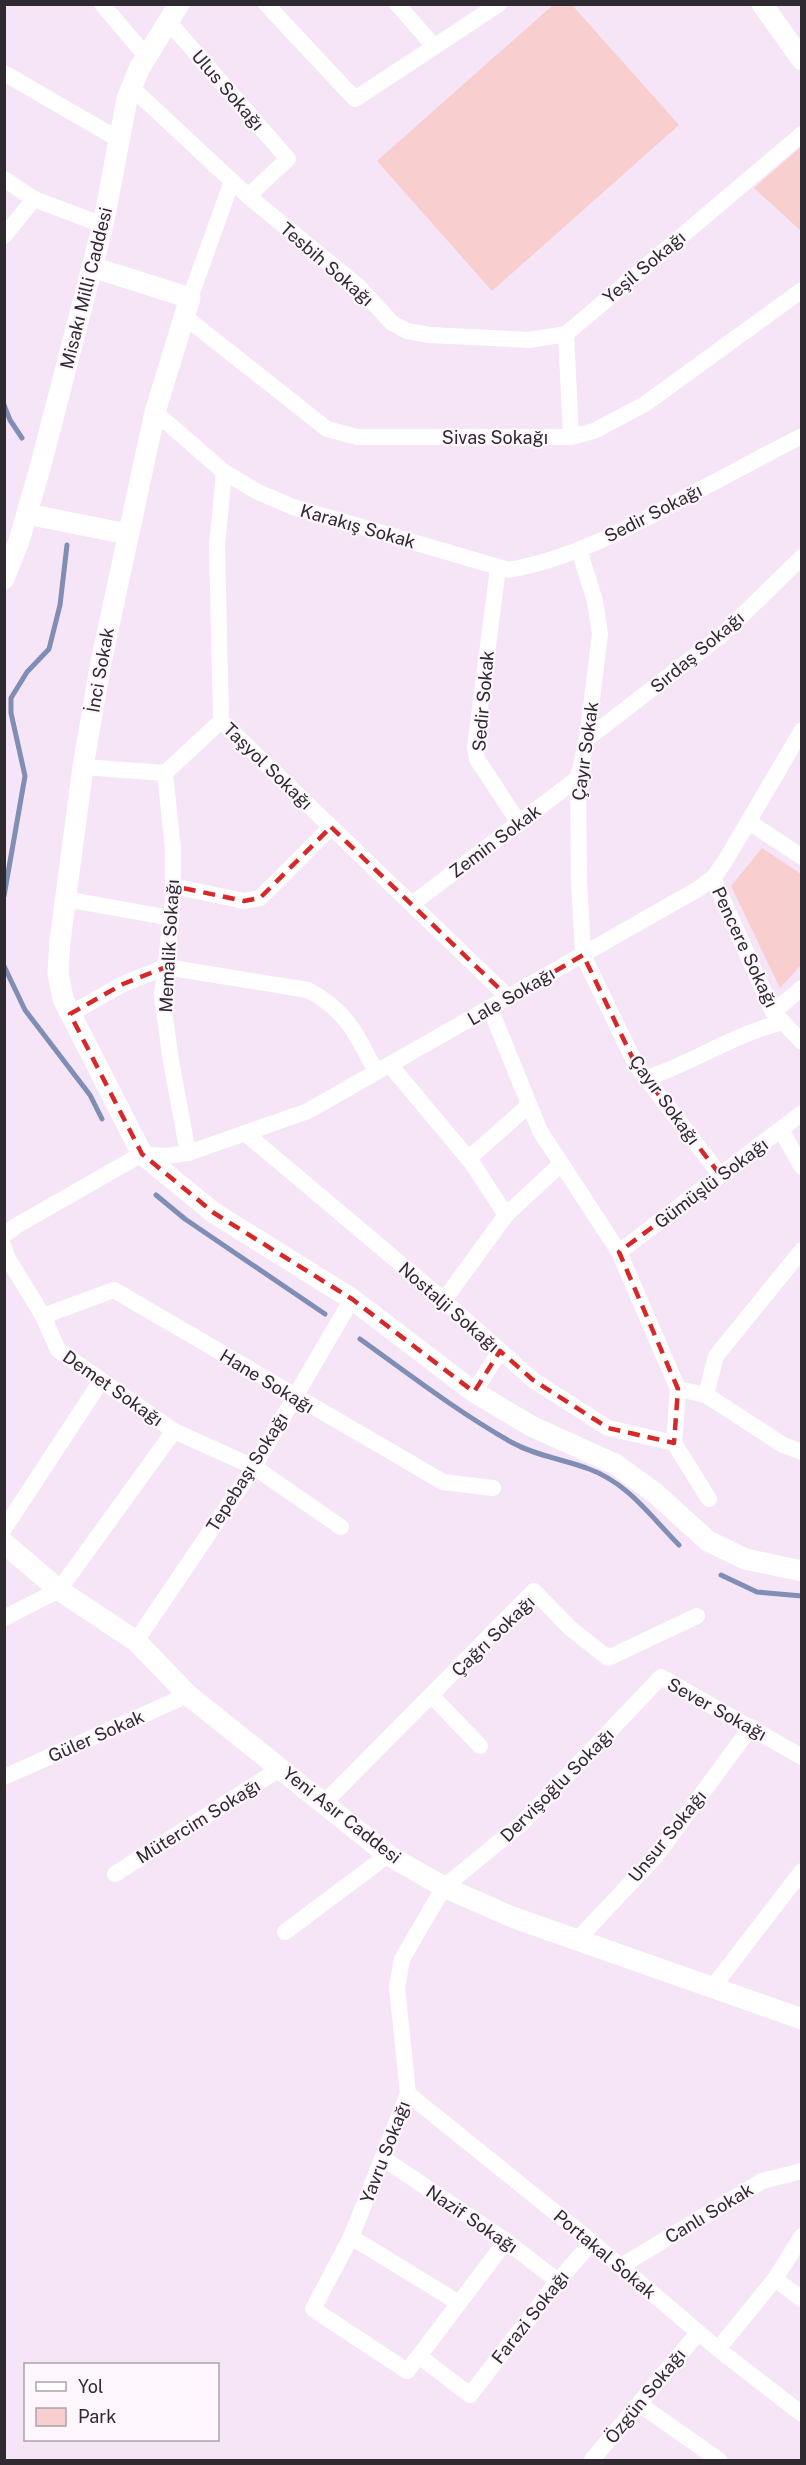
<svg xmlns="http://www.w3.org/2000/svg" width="806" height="2465" font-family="'Public Sans',sans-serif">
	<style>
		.green { fill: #f8cece }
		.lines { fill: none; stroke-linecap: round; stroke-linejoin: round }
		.stream { stroke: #808eb6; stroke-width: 5 }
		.minor { stroke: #fff; stroke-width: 16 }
		.tertiary { stroke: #fff; stroke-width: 21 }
		.marked { fill: none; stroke: #d62828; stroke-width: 4.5; stroke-dasharray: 12 8; stroke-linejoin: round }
		.labels { text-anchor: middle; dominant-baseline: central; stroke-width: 4.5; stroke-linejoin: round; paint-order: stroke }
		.street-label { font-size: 18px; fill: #2f2930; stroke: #fdf6fd }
	</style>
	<rect width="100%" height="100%" fill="#f6e5f7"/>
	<g class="green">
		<polygon points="553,5 572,5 679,125 492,291 377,161"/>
		<polygon points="801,147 801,231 754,188"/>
		<polygon points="762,848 801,874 801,965 780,988 731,886"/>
	</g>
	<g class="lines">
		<g class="stream">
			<polyline points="4,405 10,420 22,438"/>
			<polyline points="4,896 25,776 11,713 11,698 27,672 49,649 60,605 67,545"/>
			<polyline points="4,966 25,1010 90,1095 102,1119"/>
			<polyline points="156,1195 185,1219 325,1314"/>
			<path d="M360 1339C410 1375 458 1412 511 1442 536 1456 563 1459 589 1469 628 1483 651 1517 679 1545"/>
			<polyline points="721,1575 757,1592 802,1596"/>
		</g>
		<g class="minor">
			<polyline points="102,4 146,56"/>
			<polyline points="266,4 355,99 499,4"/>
			<polyline points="397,4 433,45"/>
			<polyline points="168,21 288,159 248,196"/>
			<polyline points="4,73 118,139"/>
			<polyline points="131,87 248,196 358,286 392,323 407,331 430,335 529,340 566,334"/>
			<polyline points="4,179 34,199 103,225"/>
			<polyline points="4,236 34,199"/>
			<polyline points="190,298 232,181"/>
			<polyline points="185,317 327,429 357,437 571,437 594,431 645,404 802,290"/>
			<polyline points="155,412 224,472 217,545 221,721 509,998"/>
			<polyline points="571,437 566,334 802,134"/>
			<path d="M224 472 258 492 293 507 509 570C570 559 625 530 679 501 720 479 761 457 802 436"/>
			<polyline points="579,550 595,601 600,634 587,739 578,778 579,880 583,955 636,1065 721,1176"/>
			<polyline points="498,568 475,747 477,759 519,823"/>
			<polyline points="587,739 723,634 802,557"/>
			<polyline points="83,767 165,773 221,721"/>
			<polyline points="165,773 173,849 173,901 162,996 171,1061 188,1153"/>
			<polyline points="749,822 802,857"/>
			<polyline points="713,878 773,1012 802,1042"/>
			<polyline points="173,886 244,901 260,898 331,827"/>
			<polyline points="65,899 171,918"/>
			<polyline points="412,904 578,778"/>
			<polyline points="490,1008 540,1131 619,1252 678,1389 674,1443 709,1499"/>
			<polyline points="773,1012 802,988"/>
			<path d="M70 1014 123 984 166 967 308 990C347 1011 357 1035 376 1072"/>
			<polyline points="390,1065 472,1163 506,1215 444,1300"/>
			<path d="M647 1078C695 1062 732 1035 783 1022"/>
			<polyline points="781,1130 802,1167"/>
			<polyline points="245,1133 433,1291 533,1380 608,1428 674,1443"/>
			<polyline points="468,1159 529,1105"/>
			<polyline points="506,1215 561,1164"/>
			<polyline points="4,1235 16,1226 142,1154 165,1156 188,1153 308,1111 698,889 713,878 724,863 802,730"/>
			<polyline points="4,1247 7,1257 43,1316 58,1350 174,1431 59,1590 4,1618"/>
			<polyline points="619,1252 802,1113"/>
			<polyline points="43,1316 114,1290 443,1482 493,1488"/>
			<polyline points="678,1389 706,1395 783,1445 802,1452"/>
			<polyline points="474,1392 500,1351"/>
			<polyline points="706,1395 716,1356 802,1250"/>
			<polyline points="174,1431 254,1467 341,1527"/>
			<polyline points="4,1529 101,1381"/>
			<polyline points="136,1641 254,1467 352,1299"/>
			<polyline points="432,1696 480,1746"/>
			<polyline points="4,1777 188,1695"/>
			<polyline points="324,1803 534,1591 570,1628 608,1658 697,1616"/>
			<polyline points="115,1874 281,1768"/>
			<polyline points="285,1932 388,1855"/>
			<polyline points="577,1940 656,1856 751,1727"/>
			<polyline points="712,1988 802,1871"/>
			<polyline points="408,2094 592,2242 718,2349 802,2414"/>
			<polyline points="384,2159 506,2241 558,2281"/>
			<polyline points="351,2237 459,2303"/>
			<polyline points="592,2242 558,2281 470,2395 419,2356 407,2371 313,2309 351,2237 408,2094 397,1987 402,1959 444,1887 522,1823 661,1677 802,1757"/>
			<polyline points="621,2266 762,2181 802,2171"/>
			<polyline points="775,2279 802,2299"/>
			<polyline points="718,2349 775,2279 802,2236"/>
			<polyline points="419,2356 506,2241"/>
			<polyline points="639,2404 719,2460"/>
			<polyline points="592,2460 698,2333"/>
		</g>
		<g class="tertiary">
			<polyline points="762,4 802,60"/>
			<polyline points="92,267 190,298 155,412 100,667 83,767 60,941 58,973 63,999 142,1154 214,1213 352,1299 474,1392 531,1426 615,1464 655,1493 708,1541 745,1559 802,1571"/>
			<polyline points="27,514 127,534"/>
			<polyline points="4,579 19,541 40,468 103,225 127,99 139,69 179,4"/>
			<polyline points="4,1543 59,1590 136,1641 188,1695 388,1855 444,1887 512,1917 802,2019"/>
		</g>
	</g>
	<path class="marked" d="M331 827 509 998 583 955 636 1065 721 1176 619 1252 678 1389 674 1443 608 1428 533 1380 500 1351 474 1392 352 1299 214 1213 142 1154 70 1014 123 984 166 967 173 886 244 901 260 898Z"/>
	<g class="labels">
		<g class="street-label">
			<text transform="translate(228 90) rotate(49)">Ulus Sokağı</text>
			<text transform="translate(327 264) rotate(41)">Tesbih Sokağı</text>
			<text transform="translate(644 267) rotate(-40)">Yeşil Sokağı</text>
			<text transform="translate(86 288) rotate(-76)">Misakı Milli Caddesi</text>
			<text x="495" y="437">Sivas Sokağı</text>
			<text transform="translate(653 513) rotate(-27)">Sedir Sokağı</text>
			<text transform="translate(358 526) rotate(16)">Karakış Sokak</text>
			<text transform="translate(697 652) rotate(-40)">Sırdaş Sokağı</text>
			<text transform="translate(100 670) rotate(-80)">İnci Sokak</text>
			<text transform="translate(483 701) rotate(-85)">Sedir Sokak</text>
			<text transform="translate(585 751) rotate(-82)">Çayır Sokak</text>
			<text transform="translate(268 766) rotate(44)">Taşyol Sokağı</text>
			<text transform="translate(495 841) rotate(-37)">Zemin Sokak</text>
			<text transform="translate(169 946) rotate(-87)">Memalik Sokağı</text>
			<text transform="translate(745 947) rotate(65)">Pencere Sokağı</text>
			<text transform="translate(511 996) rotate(-30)">Lale Sokağı</text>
			<text transform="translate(665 1100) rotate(54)">Çayır Sokağı</text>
			<text transform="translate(711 1183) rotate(-37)">Gümüşlü Sokağı</text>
			<text transform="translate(449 1307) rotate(41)">Nostalji Sokağı</text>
			<text transform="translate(267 1381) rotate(31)">Hane Sokağı</text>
			<text transform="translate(113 1388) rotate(35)">Demet Sokağı</text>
			<text transform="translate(247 1472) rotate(-58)">Tepebaşı Sokağı</text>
			<text transform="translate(493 1636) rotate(-44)">Çağrı Sokağı</text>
			<text transform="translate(717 1709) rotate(29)">Sever Sokağı</text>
			<text transform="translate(96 1736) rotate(-24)">Güler Sokak</text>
			<text transform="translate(557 1785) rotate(-45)">Dervişoğlu Sokağı</text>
			<text transform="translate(342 1815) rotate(38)">Yeni Asır Caddesi</text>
			<text transform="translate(198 1821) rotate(-32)">Mütercim Sokağı</text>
			<text transform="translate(667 1836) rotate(-51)">Unsur Sokağı</text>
			<text transform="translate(385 2152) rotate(-69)">Yavru Sokağı</text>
			<text transform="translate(709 2213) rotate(-31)">Canlı Sokak</text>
			<text transform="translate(472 2219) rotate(34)">Nazif Sokağı</text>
			<text transform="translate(605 2254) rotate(40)">Portakal Sokak</text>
			<text transform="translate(530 2317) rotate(-52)">Farazi Sokağı</text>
			<text transform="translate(645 2396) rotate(-51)">Özgün Sokağı</text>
		</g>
	</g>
	<rect width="806" height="2465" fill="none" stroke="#2f2930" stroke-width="12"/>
	<rect x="24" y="2363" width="195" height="78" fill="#fdf6fd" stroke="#aba4ab" stroke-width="1.5"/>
	<rect x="36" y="2382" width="30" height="9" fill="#ffffff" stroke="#aba4ab" stroke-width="1.5"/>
	<text x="78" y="2393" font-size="18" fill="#2f2930">Yol</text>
	<rect x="36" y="2408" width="30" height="18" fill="#f8cece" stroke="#aba4ab" stroke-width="1.5"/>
	<text x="78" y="2423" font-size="18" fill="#2f2930">Park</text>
</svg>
